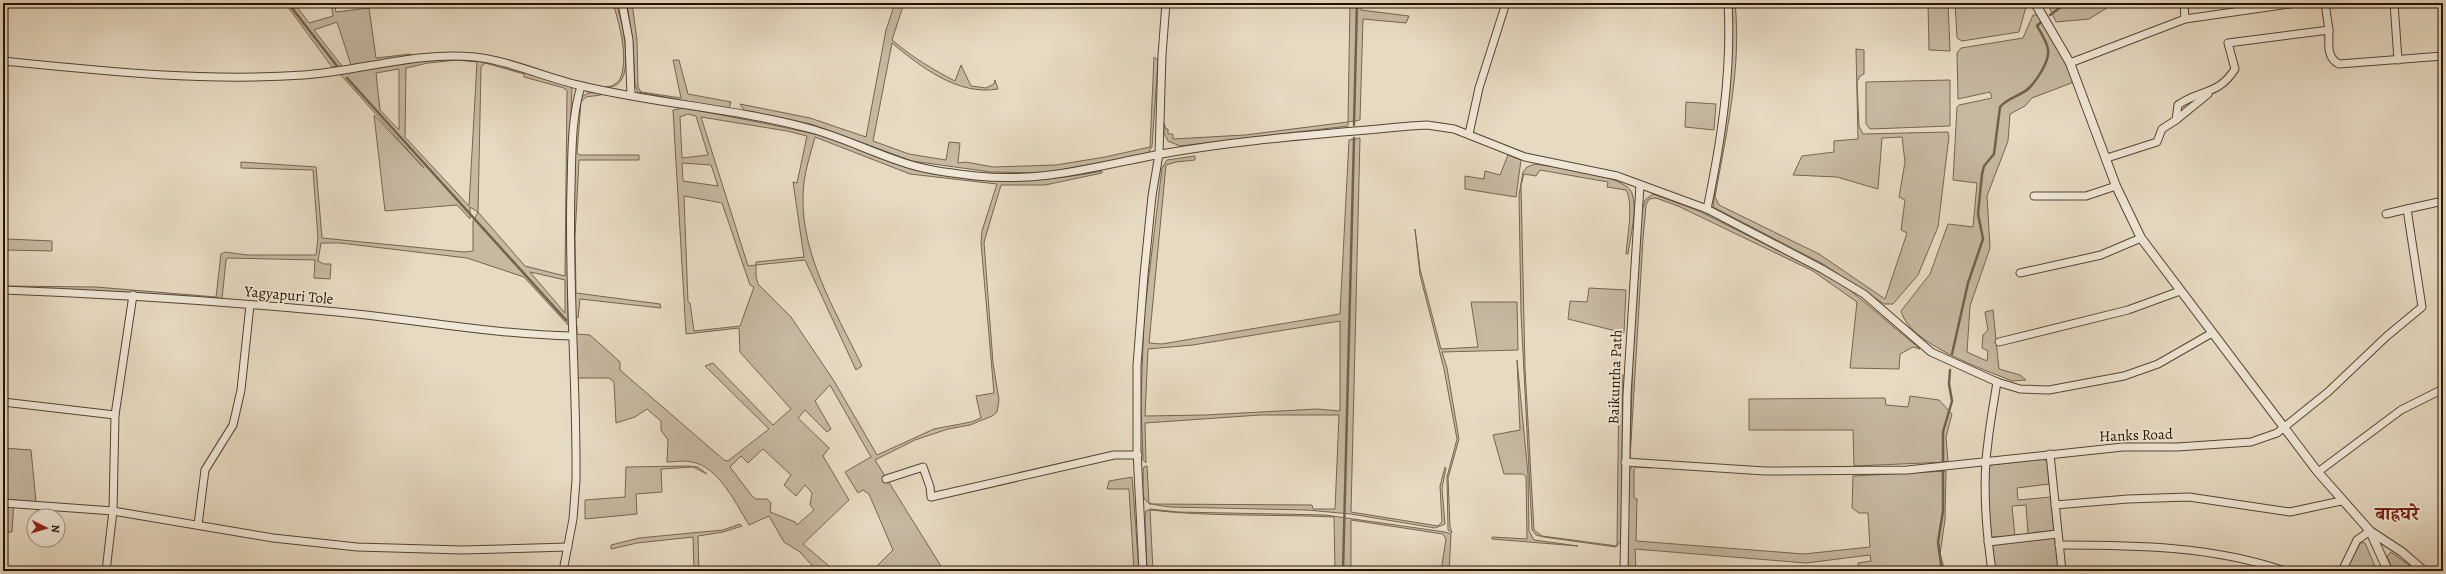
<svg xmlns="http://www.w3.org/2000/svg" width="2446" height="574" font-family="Alegreya,'Noto Serif Devanagari',serif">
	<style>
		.green { fill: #c6b8a1; stroke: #766550; fill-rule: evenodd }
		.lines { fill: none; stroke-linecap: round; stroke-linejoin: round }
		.stream { stroke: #72614d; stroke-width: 2.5 }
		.minor-casing { stroke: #564430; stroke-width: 9 }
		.tertiary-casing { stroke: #564430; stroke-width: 10 }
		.minor { stroke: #efe7d7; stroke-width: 7 }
		.tertiary { stroke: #efe7d7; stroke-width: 8 }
		.labels { text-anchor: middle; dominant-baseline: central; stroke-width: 3.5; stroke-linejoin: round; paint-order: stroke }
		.street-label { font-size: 15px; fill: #251200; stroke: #efe7d7 }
		.district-label { font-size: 19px; font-weight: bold; fill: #7a1f14; stroke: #efe7d7 }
	</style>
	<rect width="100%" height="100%" fill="#e7dac2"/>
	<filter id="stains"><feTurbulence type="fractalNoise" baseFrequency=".005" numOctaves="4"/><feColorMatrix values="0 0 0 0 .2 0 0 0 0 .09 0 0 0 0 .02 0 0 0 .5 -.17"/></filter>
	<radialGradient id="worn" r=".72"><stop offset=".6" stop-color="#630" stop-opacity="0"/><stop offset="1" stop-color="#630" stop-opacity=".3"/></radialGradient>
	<g class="green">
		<polygon points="285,3 294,3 309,23 333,16 331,3 334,3 336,12 369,8 376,58 411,54 410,56 351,65 337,22 314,30 342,66 332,67"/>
		<path d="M613 3H616C622 21 640 91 605 87L612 86 619 81C630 60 619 24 613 3Z"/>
		<polygon points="627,3 632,3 637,40 638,87 641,92 681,98 673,60 679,60 688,94 731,102 729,109 638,92 635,85 633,43"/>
		<path d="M895 3H904L892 40C912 57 932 69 955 81L961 65 971 86 986 88 994 84 995 80 998 89C958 96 921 67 892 43L873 141 909 154 946 160 949 142 960 143 958 163 966 162 993 167 1056 165 1105 157 1150 147 1154 57 1158 60 1152 147 1147 154 1043 173 991 172 912 161 811 124 744 110 740 104 810 118 866 137 886 30Z"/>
		<polygon points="1350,3 1361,3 1361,10 1409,16 1406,23 1363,19 1360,120 1348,122 1348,126 1180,146 1168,141 1164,133 1164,123 1166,129 1168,129 1168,134 1173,134 1173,139 1245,135 1348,122"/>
		<path d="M1731 3H1735C1742 67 1726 134 1715 197L1719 205 1819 254 1885 299 1907 233 1901 230 1905 200 1899 197 1905 162 1902 137 1882 138 1878 189 1837 177 1793 175 1802 156 1834 152V141L1858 139 1856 49 1864 50V74L1860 76 1857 82 1859 126 1863 134 1948 132 1949 136 1938 227 1918 275 1893 304H1884L1823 264 1713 207 1732 55Z"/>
		<polygon points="1928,3 1948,3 1950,51 1929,50"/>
		<polygon points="1955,3 2027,3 2019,32 1962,41 1957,38"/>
		<polygon points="2057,3 2115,3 2089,19 2056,22 2050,9"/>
		<path d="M2033 15H2038L2061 52 2074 82 2032 98 2025 106 2010 114 2008 141 1987 196 1990 248 1970 306 1967 352 1987 361 1988 351 1982 348 1983 335 1988 330 1985 312 1993 310 1999 369 2020 375 2026 380 2012 381C1983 369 1909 344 1901 311L1930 274 1948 224 1973 227 1977 183 1953 180 1957 107 1959 105 1992 98 1990 92 1958 99 1957 53 1961 48 2023 38Z"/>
		<path d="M443 58 495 63 569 86 572 89 567 199 568 325 524 277 467 258 340 243H321L318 261 324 264H331L330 279 314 278 315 260 228 258 226 260 222 299 217 297 219 301 3 288V286L96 287 216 297 221 254 225 252 247 255H316L318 238 313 170 241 168V162L316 167 322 238 464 252 473 251V221L478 212 470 207V219L457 205 385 211 374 115 424 168 340 74ZM457 60 477 62 469 206 405 137 406 68 428 63ZM485 63 524 74V77L564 88 567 91 565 276 525 266 478 212 481 67ZM399 69V130L380 110 376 73ZM530 272 565 280V313Z"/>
		<polygon points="1950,80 1950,126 1870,129 1866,124 1866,82"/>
		<path d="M601 92V95L586 97 581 102 577 153 580 155H639V160H579L575 237 576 293 660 304 661 308 580 299 578 318 575 317C573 246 567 168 580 98L588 93Z"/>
		<polygon points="1686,102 1716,104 1714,130 1685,127"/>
		<path d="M683 108C729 116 774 125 819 135 848 142 874 157 902 166 967 185 1037 184 1102 171V173L1045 185H1001L984 242 993 363 999 400 997 412 992 416 970 425 948 429 915 440 875 460 944 571H872L893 550 869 494 863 490 858 493 845 472 871 457 830 385 815 401 831 429 827 432 805 410 798 418 829 448 823 456 849 500 803 544 835 571H817L800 552 784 542 769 516 749 525C736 504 719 467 692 462 684 460 675 462 667 462L668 440 661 430V421L647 409 635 417 616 423 614 382 609 378H577L575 326H577V334L590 335 620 362V370L724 460 728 461 769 429 705 366 713 363 773 425 791 409 740 352 739 328 686 334 673 110ZM688 114 696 116 708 155 682 158 680 117ZM701 117 787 131 807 136 797 183 793 182 804 257 756 262V265L748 266ZM815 137 910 174 997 184 982 231 981 243 994 393 976 396 981 418 971 422 934 429 877 455 834 381 791 317 758 284 756 276V265L805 260 856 370 862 366C835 309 796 249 804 182 806 167 811 152 815 137ZM682 163 711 165 718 186 683 181ZM684 196 722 203 750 285 754 287 740 326 694 331 690 303 688 302ZM763 449 791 475 784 485 796 496 805 485 812 493 810 505 814 510 797 525 795 522 770 512 771 503 767 499H756L752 496 730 467 741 456 748 463Z"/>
		<path d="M1360 138 1351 512 1438 526 1442 522 1440 486 1445 467 1446 468 1442 488 1445 524 1435 528 1351 514 1307 510 1170 507C1137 503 1144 501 1143 471L1144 467 1147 466 1149 504 1312 505 1313 509H1335L1339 415H1260L1145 423 1146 463 1143 460 1141 402 1144 317 1162 168 1167 160 1195 156V160L1176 162 1166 165 1149 343 1162 344 1340 314 1349 140ZM1340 321V411L1317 409 1205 415 1145 416 1148 349 1193 345Z"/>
		<polygon points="1508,155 1521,160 1516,197 1465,189 1465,176 1484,179 1485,171 1500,175"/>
		<path d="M1535 164C1554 167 1626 175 1632 193 1638 210 1630 237 1628 254H1626C1627 238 1634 204 1626 190L1607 187 1608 182 1540 170 1536 176 1524 174 1521 185 1525 368 1534 530 1542 536 1617 546 1619 375H1623L1621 541 1616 547 1544 537 1536 535 1532 530 1521 313 1519 195 1523 172 1527 167Z"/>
		<polygon points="1653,194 1699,211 1817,270 1844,285 1920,349 1913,347 1900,354 1899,369 1850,368 1857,302 1813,271 1678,206 1656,198 1649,199 1646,205 1643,239 1630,459 1634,313 1640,219 1645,200"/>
		<polygon points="1415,229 1420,269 1441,349 1478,347 1471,302 1517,302 1518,350 1442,352 1447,368 1459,439 1448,478 1450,526 1452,533 1448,530 1447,477 1457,439 1444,369 1420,275"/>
		<polygon points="7,239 52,241 52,251 7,250"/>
		<polygon points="1589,288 1626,290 1624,333 1568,319 1570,301 1587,302"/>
		<polygon points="1517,360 1528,474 1529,531 1534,540 1578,546 1492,539 1492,537 1527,539 1526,477 1523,474 1504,474 1493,435 1520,430"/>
		<polygon points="1910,396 1939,400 1952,414 1946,437 1948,462 1854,466 1853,430 1749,430 1749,399 1885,398 1886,405 1908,407"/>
		<polygon points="3,448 31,450 36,502 14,501 12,532 3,532"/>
		<polygon points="2043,459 2048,462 2049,484 2017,488 2018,500 2051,497 2054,532 2028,534 2026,505 2012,506 2015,537 1989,537 1986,533 1982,466"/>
		<polygon points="1633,465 1652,465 1651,468 1636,467 1634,470 1634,498 1637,499 1636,541 1804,554 1870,547 1868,513 1859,513 1852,508 1853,476 1946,471 1945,520 1940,554 1945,571 1859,571 1858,563 1871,561 1870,555 1806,563 1635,549 1636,571 1628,571 1629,471"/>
		<polygon points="689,466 698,467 707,474 693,467 661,469 662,492 636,494 637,514 585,519 585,500 625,497 626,467"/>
		<polygon points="1132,477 1133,489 1139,571 1134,571 1129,489 1107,489 1109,481"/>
		<path d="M1151 509 1178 512 1325 515 1445 532 1451 534 1449 571H1441L1446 539 1443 534 1351 520V571H1335L1334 517C1273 514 1211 517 1150 510L1153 571H1147L1145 517 1146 511Z"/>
		<polygon points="740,524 742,526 723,532 698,536 699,571 694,571 693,537 637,543 611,549 611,545 639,538 723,530"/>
		<polygon points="2052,537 2055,539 2060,571 1991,571 1991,545"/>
		<polygon points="2361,542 2365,543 2377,571 2345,571"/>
		<polygon points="2391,552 2417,571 2393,571 2387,556"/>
	</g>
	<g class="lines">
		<g class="stream">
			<polyline points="288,3 337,66"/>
			<polyline points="2050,15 2062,6 2093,7 2109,3"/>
			<polyline points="347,78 566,320"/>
			<polyline points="1354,125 1357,3"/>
			<path d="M1952 354 1968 283 1983 239 1978 214 1982 174 1984 166 1994 154 2000 107C2008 97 2021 96 2029 88 2037 80 2050 61 2048 49 2047 42 2041 33 2037 26L2040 23"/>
			<polyline points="1343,571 1354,138"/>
			<polyline points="1942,571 1938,542 1943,511 1943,432 1952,401 1949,384 1950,370"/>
		</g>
		<defs>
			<g id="minor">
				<polyline points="622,3 629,40 631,95"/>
				<polyline points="2325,3 2329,30"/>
				<polyline points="2394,3 2398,60"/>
				<polyline points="2185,19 2297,3"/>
				<path d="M3 61C102 71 204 82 304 75 361 71 417 51 475 57 510 61 544 77 578 85 655 104 735 108 811 129 841 137 869 151 899 161 923 170 951 173 976 176 1044 183 1096 166 1161 154 1243 139 1327 134 1410 126L1427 125 1454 129 1525 157 1617 176 1707 209 1822 269 1864 294 1931 352 1997 382 2020 389 2049 390 2124 376 2158 364 2212 333"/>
				<polyline points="2070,63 2185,19 2184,3"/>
				<polyline points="2176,120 2208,94"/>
				<polyline points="1469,134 1479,88 1506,3"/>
				<path d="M2107 158 2157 142 2162 129 2176 120 2178 105C2200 89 2218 96 2235 69L2228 43 2329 30C2329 43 2326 58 2339 64L2443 56"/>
				<polyline points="2034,196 2086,196 2116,186"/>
				<path d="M1707 209C1721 142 1732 72 1728 3"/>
				<polyline points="2386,214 2407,209"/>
				<polyline points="2020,273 2101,255 2141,238"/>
				<path d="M3 290C111 294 218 301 326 311 408 318 489 334 572 336"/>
				<polyline points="1999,342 2128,310 2180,291"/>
				<polyline points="3,402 115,415"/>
				<polyline points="2050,454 2062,571"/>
				<polyline points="1625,462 1765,471 1907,470 2123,447 2177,447 2251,442 2277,433 2328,392 2387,336 2422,307 2407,209 2443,201"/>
				<polyline points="2318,472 2401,410 2443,389"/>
				<polyline points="886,479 923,467 930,487 931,497 1114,455 1138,455"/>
				<polyline points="3,503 113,511 273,538 357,547 462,550 568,547"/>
				<polyline points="2055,505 2128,499 2189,497 2290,512 2341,501"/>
				<polyline points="198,525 205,470 233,425 241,390 250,305"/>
				<polyline points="1988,542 2057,534"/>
				<path d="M2059 545C2135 545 2213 546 2285 571"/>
				<polyline points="106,571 113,511 115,415 133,295"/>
				<path d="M563 571 573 519 576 480C577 383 568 285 571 188 572 154 571 119 581 86"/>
				<polyline points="1143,571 1137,451 1137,365 1144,275 1152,196 1159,154 1162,55 1166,3"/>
				<polyline points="1624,571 1627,395 1640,185"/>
				<path d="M1992 571C1986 530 1982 484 1988 442 1990 422 1994 402 1997 382"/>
				<polyline points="2342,571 2357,540 2370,531"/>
			</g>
			<g id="tertiary">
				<polyline points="2035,3 2070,63 2116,186 2141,238 2317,471 2370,531 2388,571"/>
				<polyline points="2370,531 2402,552 2424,571"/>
			</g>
		</defs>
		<use href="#minor" class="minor-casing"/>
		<use href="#tertiary" class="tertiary-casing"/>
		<use href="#minor" class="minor"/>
		<use href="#tertiary" class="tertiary"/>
	</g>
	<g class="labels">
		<g class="street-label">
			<text transform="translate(289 295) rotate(5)">Yagyapuri Tole</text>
			<text transform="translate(1615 377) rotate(-88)">Baikuntha Path</text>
			<text transform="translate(2136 435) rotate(-2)">Hanks Road</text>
		</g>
		<g class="district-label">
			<text x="2397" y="514">बाह्रघरे</text>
		</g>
	</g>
	<rect width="2446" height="574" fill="none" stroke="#e7dac2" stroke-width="16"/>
	<rect x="4" y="4" width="2438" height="566" fill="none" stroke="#251200" stroke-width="2"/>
	<rect x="8" y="8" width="2430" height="558" fill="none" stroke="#251200"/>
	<g transform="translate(46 528) rotate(95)"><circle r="19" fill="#efe7d7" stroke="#9e9281"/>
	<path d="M0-3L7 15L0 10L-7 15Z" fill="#8f2418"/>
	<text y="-6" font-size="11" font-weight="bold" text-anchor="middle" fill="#251200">N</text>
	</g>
	<rect width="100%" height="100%" filter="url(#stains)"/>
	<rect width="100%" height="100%" fill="url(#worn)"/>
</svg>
